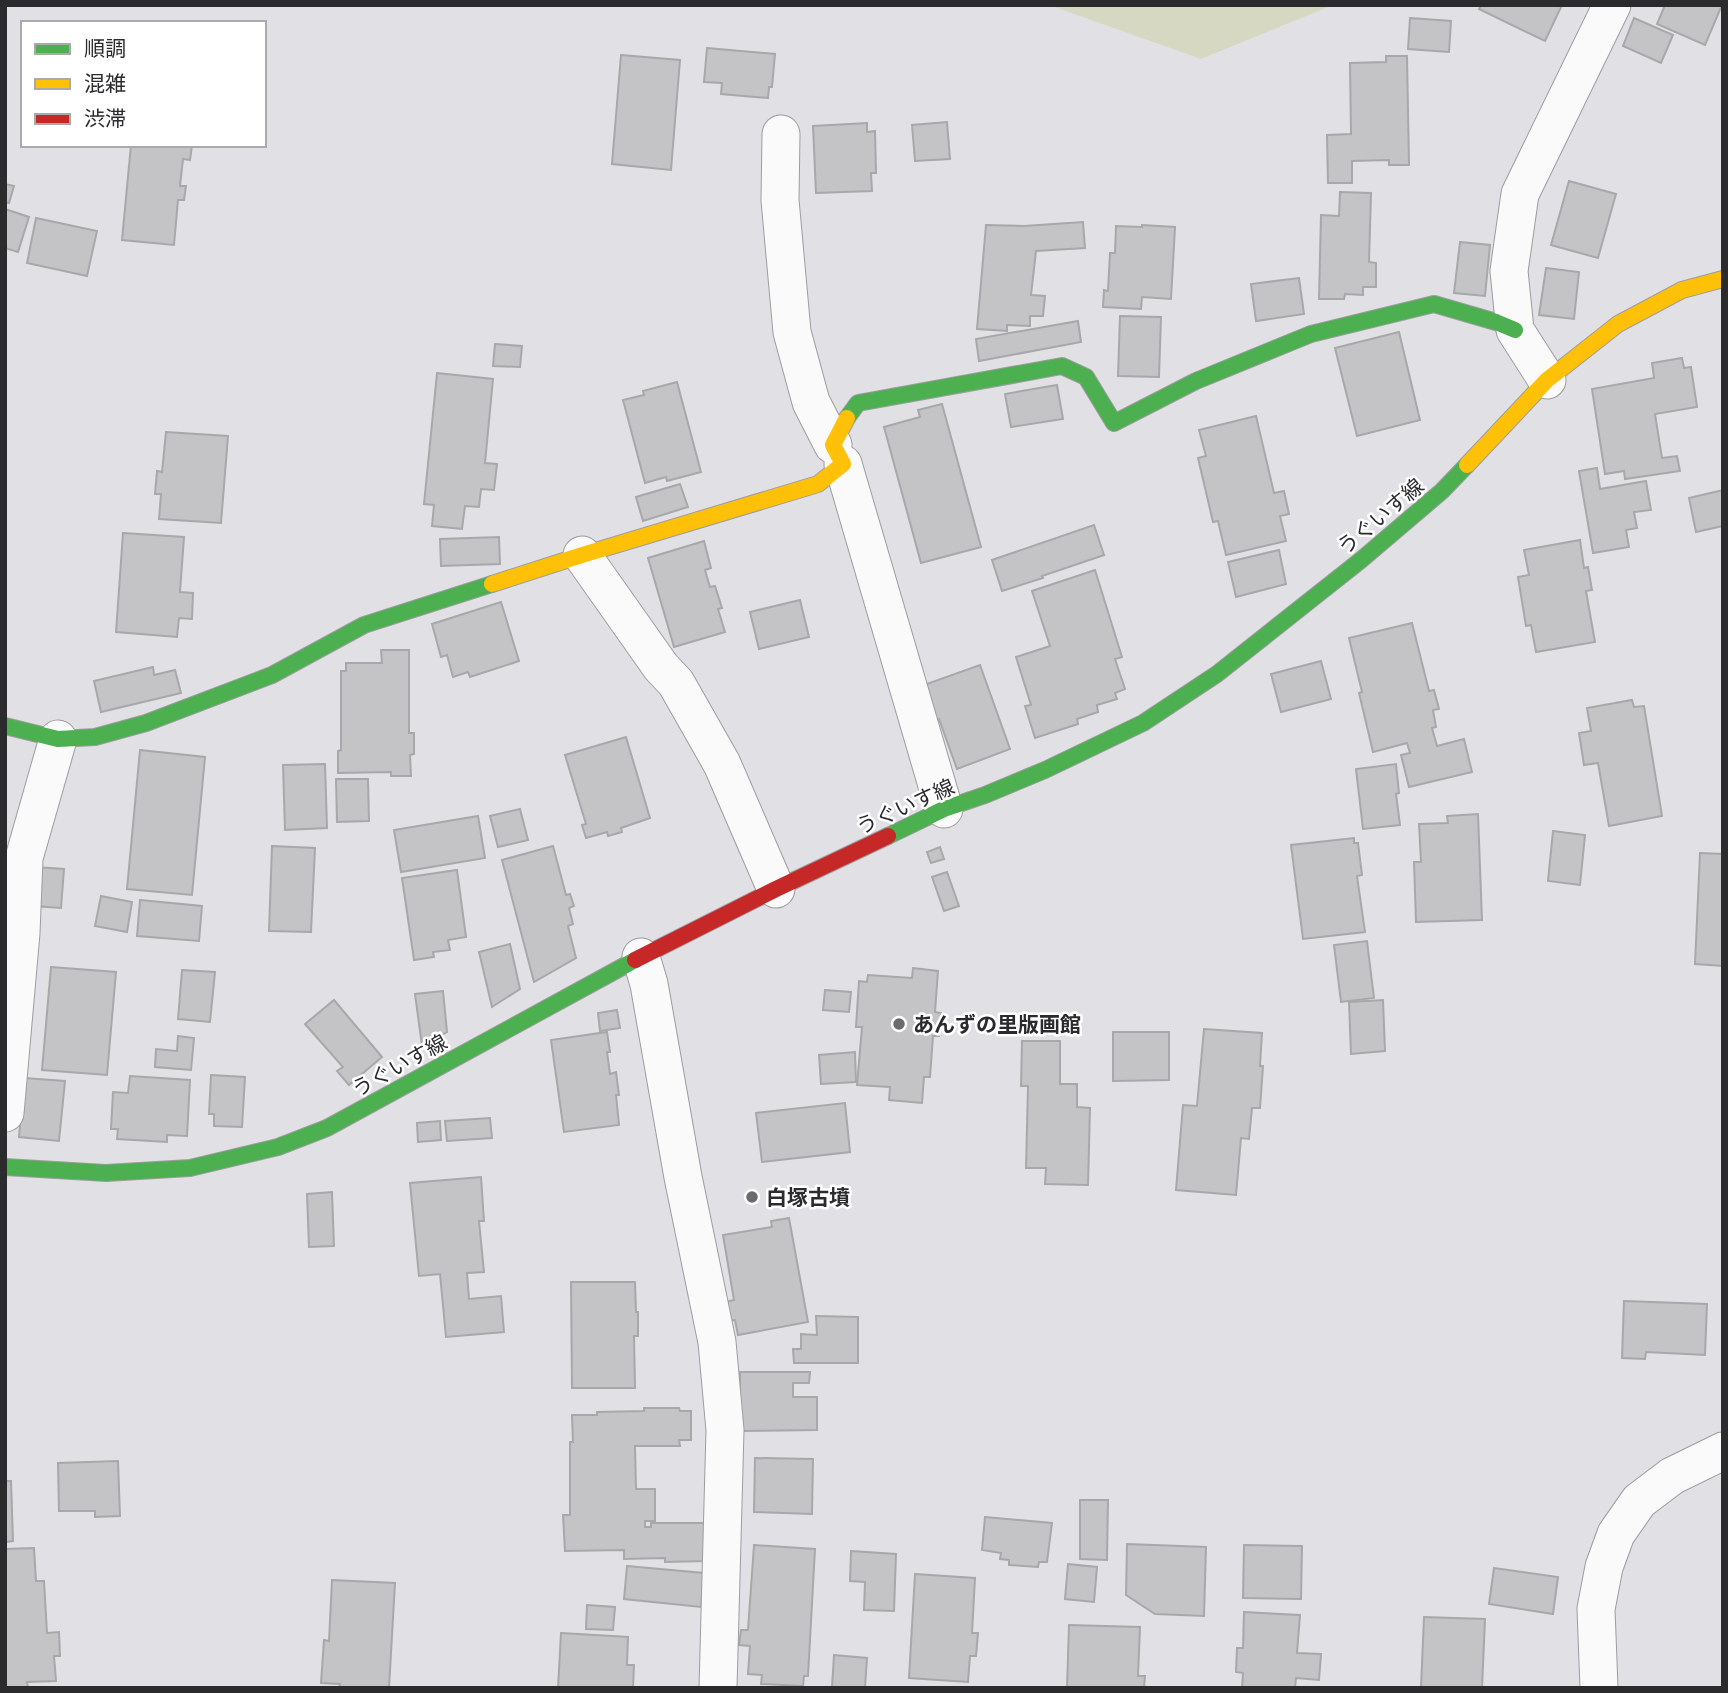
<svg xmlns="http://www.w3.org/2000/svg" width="1728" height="1693" font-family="'Titillium Web','Noto Sans JP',sans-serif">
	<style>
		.green { fill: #d7d8c2 }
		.building { fill: #c4c4c7; stroke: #a8a8ab; stroke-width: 2 }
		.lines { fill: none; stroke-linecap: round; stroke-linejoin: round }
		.street-casing { stroke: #9d9da0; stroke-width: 39 }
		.fast-casing { stroke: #9d9da0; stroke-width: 18 }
		.slow-casing { stroke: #9d9da0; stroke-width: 18 }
		.jam-casing { stroke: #9d9da0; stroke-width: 18 }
		.street { stroke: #fafafb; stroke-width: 37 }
		.fast { stroke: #4caf50; stroke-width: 16 }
		.slow { stroke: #ffc107; stroke-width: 16 }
		.jam { stroke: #c62828; stroke-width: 16 }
		.poi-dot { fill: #6b6a6d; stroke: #fff; stroke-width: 2.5 }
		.labels { text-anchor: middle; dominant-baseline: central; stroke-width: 5; stroke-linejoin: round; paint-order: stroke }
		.street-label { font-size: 21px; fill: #2b2a2d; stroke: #fff }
		.poi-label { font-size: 21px; font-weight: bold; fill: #2b2a2d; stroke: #fff; text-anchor: start }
	</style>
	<rect width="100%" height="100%" fill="#e1e1e5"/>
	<polygon class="green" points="1049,5 1333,5 1201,59"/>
	<g class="building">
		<polygon points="1481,5 1562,5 1545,41 1479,9"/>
		<polygon points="1665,5 1722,5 1705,45 1657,24"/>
		<polygon points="1410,18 1451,21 1449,52 1408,49"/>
		<polygon points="1634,18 1673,35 1661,63 1623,46"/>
		<polygon points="707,48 775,54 772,87 769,87 768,98 721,94 722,83 704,82"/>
		<polygon points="621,55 680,60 671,170 612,164"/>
		<polygon points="1386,56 1407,56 1409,165 1389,165 1389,160 1352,161 1352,183 1328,183 1327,135 1351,134 1350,63 1386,62"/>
		<polygon points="947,122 950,159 915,161 912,125"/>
		<polygon points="867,123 867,132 875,131 876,173 871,173 872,191 816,193 813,126"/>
		<polygon points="131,145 192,145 190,160 183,159 180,186 186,186 184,200 178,200 174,245 122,240"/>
		<polygon points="1569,181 1616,194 1598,258 1551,245"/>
		<polygon points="5,184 14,186 9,203 5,202"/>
		<polygon points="1340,192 1371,193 1369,262 1376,263 1376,287 1363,287 1363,295 1345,294 1344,299 1319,299 1321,215 1339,216"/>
		<polygon points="5,209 29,217 18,252 5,248"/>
		<polygon points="36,218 97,231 87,276 27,263"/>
		<polygon points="1083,222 1085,248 1036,251 1031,295 1045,296 1043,316 1030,316 1030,326 1007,325 1007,331 977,329 986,225 1024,226"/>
		<polygon points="1142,225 1175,227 1171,299 1142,297 1141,309 1103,307 1104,290 1108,291 1110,253 1115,253 1116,226 1142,227"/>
		<polygon points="1460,242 1490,245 1485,296 1454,293"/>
		<polygon points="1546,268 1579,272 1574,319 1539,315"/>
		<polygon points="1299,278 1304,314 1256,321 1251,284"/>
		<polygon points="1120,316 1161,317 1159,377 1118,376"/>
		<polygon points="1078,321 1081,342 979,361 976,339"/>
		<polygon points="1399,332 1420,420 1357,436 1335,348"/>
		<polygon points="495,344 522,346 520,367 493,366"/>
		<polygon points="1682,358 1684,368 1691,367 1697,407 1655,414 1662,458 1677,456 1680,471 1625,479 1624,471 1605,474 1592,389 1654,378 1652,363"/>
		<polygon points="437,373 493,379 485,463 497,464 494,490 481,489 479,507 465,506 462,529 432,526 434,505 424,504"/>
		<polygon points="677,382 701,472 667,481 666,477 645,483 623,400 644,395 643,391"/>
		<polygon points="1057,385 1063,419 1011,427 1005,394"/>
		<polygon points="942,404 981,547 921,563 884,427 920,417 918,410"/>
		<polygon points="1256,416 1274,493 1284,491 1289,514 1280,516 1286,541 1226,555 1218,521 1213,522 1198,458 1206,456 1199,430"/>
		<polygon points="166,432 228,436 221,523 159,519 161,494 155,494 157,471 162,472"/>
		<polygon points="1597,468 1600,489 1646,481 1651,510 1634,512 1637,528 1626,530 1629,547 1593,553 1579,471"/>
		<polygon points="680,484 688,507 643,521 636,497"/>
		<polygon points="1723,490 1723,526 1696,532 1689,498"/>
		<polygon points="1094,525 1104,555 1042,576 1043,578 1002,591 992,560"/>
		<polygon points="123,533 184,537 180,592 193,593 192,619 179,618 177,637 116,632"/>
		<polygon points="499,537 500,564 441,566 440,539"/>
		<polygon points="1580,540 1584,568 1588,567 1592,590 1586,591 1595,642 1536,652 1531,625 1526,626 1518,577 1529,575 1524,550"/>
		<polygon points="704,541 711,568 705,570 710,587 715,586 722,608 718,609 725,632 674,647 648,558"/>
		<polygon points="1279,550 1286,584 1236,597 1228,562"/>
		<polygon points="1095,570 1122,657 1115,659 1125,689 1115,693 1117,699 1097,705 1098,712 1077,719 1078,724 1035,738 1025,706 1031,705 1016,657 1050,646 1032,591"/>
		<polygon points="800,600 809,637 759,649 750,612"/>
		<polygon points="501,602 519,661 470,677 468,672 453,677 447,655 441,657 432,624"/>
		<polygon points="1412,623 1429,691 1434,690 1439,709 1433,710 1436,727 1432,728 1437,746 1464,739 1472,772 1409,787 1401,755 1410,753 1407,743 1373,752 1359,693 1362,692 1349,638"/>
		<polygon points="381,650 409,650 409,733 414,733 414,754 410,755 411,776 391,776 391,772 338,773 338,751 341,750 341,671 346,671 346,663 382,663"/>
		<polygon points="1321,661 1331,699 1281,712 1271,674"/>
		<polygon points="980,665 1010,749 957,769 939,719 934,721 921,686"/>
		<polygon points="153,667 154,675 175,670 181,693 101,712 94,681"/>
		<polygon points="1632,700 1634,707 1644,706 1662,816 1609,826 1598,763 1584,765 1579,733 1591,731 1587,708"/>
		<polygon points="626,737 650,818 621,828 622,832 608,836 607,832 586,838 582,825 586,824 565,755"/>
		<polygon points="140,750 205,757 192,895 127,889"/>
		<polygon points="325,764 327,828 285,830 283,765"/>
		<polygon points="1396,764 1399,793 1396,794 1400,825 1363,829 1356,769"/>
		<polygon points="336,779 368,779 369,821 337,822"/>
		<polygon points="520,809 528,840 498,847 490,816"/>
		<polygon points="1478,814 1482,920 1416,922 1414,862 1421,862 1419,824 1448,823 1447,816"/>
		<polygon points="478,816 485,858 401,872 394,830"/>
		<polygon points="1553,831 1585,835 1580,885 1548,881"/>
		<polygon points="1354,838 1354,843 1358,843 1362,875 1357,876 1365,932 1303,939 1291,845"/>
		<polygon points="272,846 315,848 311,932 269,931"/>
		<polygon points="553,846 566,895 570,894 574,906 569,908 573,924 568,926 576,958 534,982 502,860"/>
		<polygon points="940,847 944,859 931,863 927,852"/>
		<polygon points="1700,853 1723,854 1723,966 1695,964"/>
		<polygon points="35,867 64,869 61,908 33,906"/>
		<polygon points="457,870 466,937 448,940 450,950 433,952 434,957 414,960 402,878"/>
		<polygon points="947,872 959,906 944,911 932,877"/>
		<polygon points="101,896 132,902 127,932 95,926"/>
		<polygon points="140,900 202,906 199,941 137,936"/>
		<polygon points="1367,941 1374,998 1341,1002 1334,945"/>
		<polygon points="510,944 520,989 492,1007 479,952"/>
		<polygon points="51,967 116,972 107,1075 42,1070"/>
		<polygon points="913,968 938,971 935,1012 941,1013 939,1036 933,1036 930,1077 924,1077 922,1103 889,1100 890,1087 857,1085 862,1027 856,1027 859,981 867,982 868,975 912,978"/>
		<polygon points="182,970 215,972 210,1022 178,1019"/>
		<polygon points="825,990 851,992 849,1012 823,1010"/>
		<polygon points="443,991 447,1032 422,1046 415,994"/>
		<polygon points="334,1000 382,1057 349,1085 337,1071 343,1067 305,1024"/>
		<polygon points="1383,1000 1385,1051 1351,1054 1349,1002"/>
		<polygon points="617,1010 620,1028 600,1031 598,1013"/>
		<polygon points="1204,1029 1262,1033 1260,1066 1263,1066 1260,1108 1252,1108 1249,1139 1241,1138 1236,1195 1176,1190 1183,1105 1197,1106"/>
		<polygon points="607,1032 610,1052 607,1052 610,1074 616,1072 619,1095 616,1095 619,1125 564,1132 551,1040"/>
		<polygon points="1113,1032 1169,1032 1169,1080 1113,1081"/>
		<polygon points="178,1036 194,1038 191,1070 155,1067 156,1049 177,1051"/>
		<polygon points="1022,1041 1060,1041 1060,1084 1077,1084 1077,1107 1090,1108 1088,1185 1045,1184 1046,1168 1026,1168 1028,1086 1021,1086"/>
		<polygon points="855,1052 856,1082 821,1084 819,1055"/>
		<polygon points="211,1075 245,1077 242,1127 214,1126 214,1114 209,1114"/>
		<polygon points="130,1076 190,1080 187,1136 167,1135 167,1142 117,1139 118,1129 111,1129 113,1092 128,1093"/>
		<polygon points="24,1078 65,1081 59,1141 19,1137"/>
		<polygon points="845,1103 850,1152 762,1162 756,1113"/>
		<polygon points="490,1118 492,1138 447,1141 445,1121"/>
		<polygon points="440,1121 441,1140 418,1142 417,1123"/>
		<polygon points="481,1177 484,1221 479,1221 484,1272 467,1273 469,1299 501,1296 504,1332 446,1337 440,1274 419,1276 410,1183"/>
		<polygon points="332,1192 334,1246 309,1247 307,1194"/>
		<polygon points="789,1218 808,1322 738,1335 735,1320 729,1321 725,1302 734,1300 723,1235 772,1227 771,1221"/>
		<polygon points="571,1282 635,1282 636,1312 638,1312 638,1336 634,1336 635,1388 572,1388"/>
		<polygon points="1624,1301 1707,1304 1705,1355 1646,1352 1645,1359 1622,1358"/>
		<polygon points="816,1316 858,1317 858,1363 794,1363 793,1349 801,1349 801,1334 817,1335"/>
		<polygon points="740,1372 810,1372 809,1383 793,1383 793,1397 817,1397 817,1430 740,1431"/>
		<polygon points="644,1408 679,1408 680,1411 691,1411 691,1440 679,1440 680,1446 635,1446 636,1489 655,1489 655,1521 645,1521 645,1527 651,1527 651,1523 705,1523 706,1561 665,1562 665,1558 624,1559 624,1550 565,1551 563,1515 570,1515 570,1442 573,1442 572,1415 597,1415 597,1412 644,1411"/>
		<polygon points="755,1458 813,1459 812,1514 754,1512"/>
		<polygon points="118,1461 120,1516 95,1517 95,1511 59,1511 58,1463"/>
		<polygon points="5,1481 11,1481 13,1541 5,1542"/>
		<polygon points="1080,1500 1108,1500 1107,1560 1080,1559"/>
		<polygon points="985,1517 1052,1523 1047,1562 1039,1562 1038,1567 1009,1565 1009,1560 1000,1559 1001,1553 982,1550"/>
		<polygon points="1127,1544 1206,1547 1204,1616 1155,1614 1126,1595"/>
		<polygon points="754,1545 815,1549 808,1676 804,1676 803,1686 761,1684 762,1675 748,1674 750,1646 739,1645 741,1630 748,1630"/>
		<polygon points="1244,1545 1302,1546 1301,1599 1243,1598"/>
		<polygon points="34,1548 36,1581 44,1581 47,1633 59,1632 60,1656 54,1656 56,1681 27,1682 28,1688 5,1688 5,1549"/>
		<polygon points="851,1551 896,1554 894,1611 864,1610 865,1582 850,1581"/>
		<polygon points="1068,1564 1097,1567 1094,1602 1065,1599"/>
		<polygon points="627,1566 704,1573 701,1607 624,1599"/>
		<polygon points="1494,1568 1558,1577 1553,1614 1489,1604"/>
		<polygon points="915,1574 975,1578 972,1633 978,1633 976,1656 970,1656 968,1682 909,1678"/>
		<polygon points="332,1580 395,1583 389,1688 339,1688 340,1684 321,1683 324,1640 329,1641"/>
		<polygon points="587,1605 615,1607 613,1630 586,1629"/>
		<polygon points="1244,1612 1300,1615 1297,1653 1321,1654 1319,1680 1296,1678 1295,1688 1242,1688 1243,1673 1236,1672 1237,1648 1243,1648"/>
		<polygon points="1424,1617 1485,1619 1482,1688 1421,1688"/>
		<polygon points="1069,1625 1140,1627 1138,1676 1145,1676 1144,1688 1067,1688"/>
		<polygon points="561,1633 628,1637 627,1665 634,1665 633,1687 558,1688"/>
		<polygon points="834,1655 867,1658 865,1688 832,1687"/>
	</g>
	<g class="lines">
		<defs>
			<g id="street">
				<polyline points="781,134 780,200 792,332 811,402 833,445"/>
				<polyline points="1547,380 1515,330 1509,271 1520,194 1612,5"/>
				<polyline points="843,464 944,809"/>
				<polyline points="582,555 661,667 676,683 722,764 776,889"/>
				<polyline points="641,957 649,984 683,1177 717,1342 725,1430 718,1688"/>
				<polyline points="5,1113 21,933 24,858 58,739"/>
				<polyline points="1599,1688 1596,1609 1604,1567 1616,1534 1639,1501 1672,1476 1723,1451"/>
			</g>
			<g id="fast">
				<polyline points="847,418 858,403 1062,366 1086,377 1114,423 1196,381 1311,334 1434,304 1496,322 1515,330"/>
				<polyline points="5,726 58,739 95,737 146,723 272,675 364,625 492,584"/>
				<polyline points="888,836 944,809 985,795 1045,770 1143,723 1217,674 1361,560 1442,491 1467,465"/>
				<polyline points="5,1167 106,1173 190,1168 278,1147 327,1128 635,960"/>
			</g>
			<g id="slow">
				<polyline points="1467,465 1547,380 1618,324 1682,290 1723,279"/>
				<polyline points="492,584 582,555 818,484 843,464 833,445 847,418"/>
			</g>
			<polyline id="jam" points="635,960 776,889 888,836"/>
		</defs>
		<use href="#street" class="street-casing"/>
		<use href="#fast" class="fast-casing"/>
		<use href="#slow" class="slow-casing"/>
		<use href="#jam" class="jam-casing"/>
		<use href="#street" class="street"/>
		<use href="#fast" class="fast"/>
		<use href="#slow" class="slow"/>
		<use href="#jam" class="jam"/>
	</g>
	<g class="poi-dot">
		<circle cx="899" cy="1024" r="7"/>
		<circle cx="752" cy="1197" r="7"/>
	</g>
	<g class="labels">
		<g class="street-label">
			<text transform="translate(1380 516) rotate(-40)">うぐいす線</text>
			<text transform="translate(905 806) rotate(-24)">うぐいす線</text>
			<text transform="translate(399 1065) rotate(-29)">うぐいす線</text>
		</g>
		<g class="poi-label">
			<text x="913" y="1024">あんずの里版画館</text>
			<text x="766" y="1197">白塚古墳</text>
		</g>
	</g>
	<rect width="1728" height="1693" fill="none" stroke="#2b2a2d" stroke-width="14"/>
	<rect x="21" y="21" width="245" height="126" fill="#ffffff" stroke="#aaaaab" stroke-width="2"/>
	<rect x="35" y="44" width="35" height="10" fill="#4caf50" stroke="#aaaaab" stroke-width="2"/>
	<text x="84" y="56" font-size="21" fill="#2b2a2d">順調</text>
	<rect x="35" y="79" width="35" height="10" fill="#ffc107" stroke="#aaaaab" stroke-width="2"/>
	<text x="84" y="91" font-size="21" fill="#2b2a2d">混雑</text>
	<rect x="35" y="114" width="35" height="10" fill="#c62828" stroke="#aaaaab" stroke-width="2"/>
	<text x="84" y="126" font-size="21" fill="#2b2a2d">渋滞</text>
</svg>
